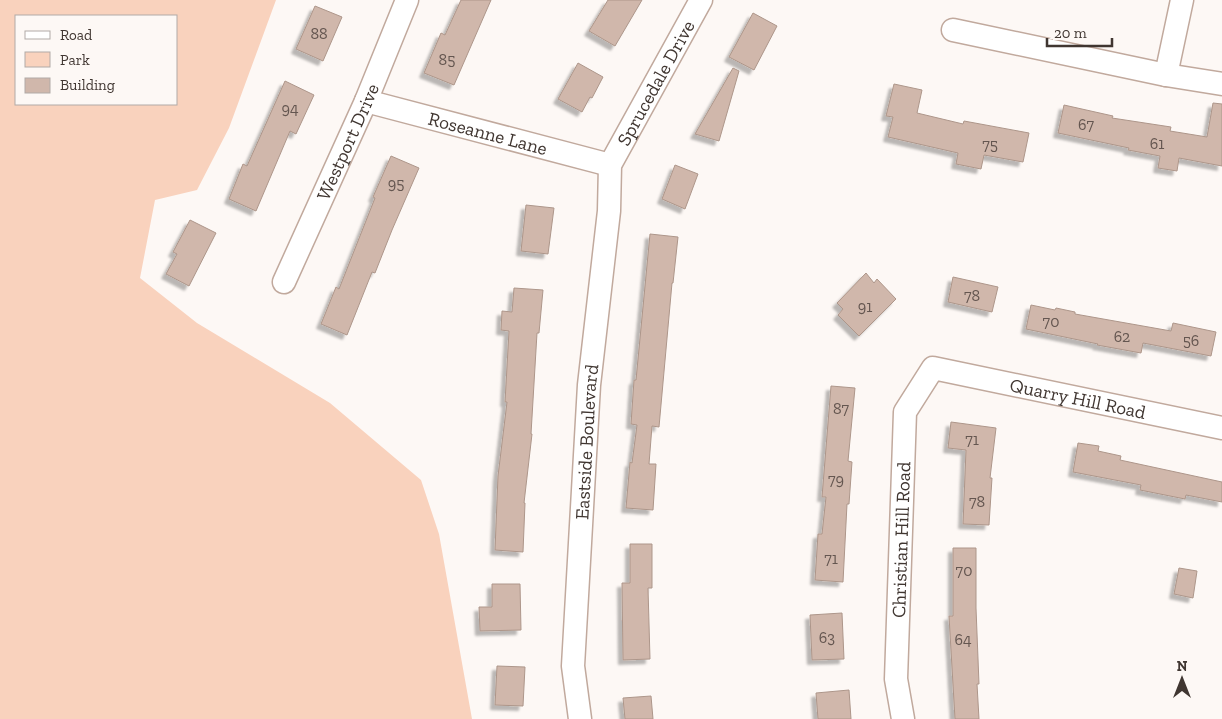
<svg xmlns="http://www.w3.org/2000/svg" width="1222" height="719" font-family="'Zilla Slab',serif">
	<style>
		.green { fill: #f9d2bd; fill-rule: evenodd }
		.building { fill: #d0b7ab; stroke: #ad968a; filter: url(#shadow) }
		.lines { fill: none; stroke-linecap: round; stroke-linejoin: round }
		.street-casing { stroke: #c1a99d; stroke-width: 25 }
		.street { stroke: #fff; stroke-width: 22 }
		.labels { text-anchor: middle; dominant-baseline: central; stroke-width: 4.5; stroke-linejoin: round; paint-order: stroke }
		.number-label { font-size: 16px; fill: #645650 }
		.street-label { font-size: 19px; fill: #403631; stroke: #fdf8f5 }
	</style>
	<defs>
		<filter id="shadow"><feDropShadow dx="-4.5" dy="4.5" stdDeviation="1" flood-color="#0004"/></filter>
	</defs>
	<rect width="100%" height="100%" fill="#fdf8f5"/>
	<path class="green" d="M0 0H276L229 128 197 190 155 200 140 278 197 323 330 403 421 480 439 534 472 719H0ZM16 16H176V104H16Z"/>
	<g class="building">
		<polygon points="461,0 491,0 454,85 424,73 441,33 445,35"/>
		<polygon points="608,0 642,0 615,46 589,31"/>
		<polygon points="315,6 342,17 323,61 296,49"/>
		<polygon points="753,13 777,26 754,70 729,57"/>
		<polygon points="578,63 603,77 592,98 590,97 582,112 558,99"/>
		<polygon points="733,68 739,71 719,141 695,134"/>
		<polygon points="285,81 314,95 296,134 290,131 256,211 229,199 243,164 247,166"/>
		<polygon points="894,84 922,90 917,113 963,124 964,121 1029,133 1023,162 984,155 981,169 956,164 958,153 888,137 893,117 886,116"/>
		<polygon points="1213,103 1222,104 1222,166 1179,158 1177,171 1158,168 1160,156 1128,150 1129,148 1058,133 1064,105 1113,116 1112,118 1171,127 1170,131 1207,137"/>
		<polygon points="391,156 419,168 392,230 375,273 372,272 347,335 321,324 336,287 339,289 375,198 373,197"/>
		<polygon points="675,165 698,174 685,209 662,199"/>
		<polygon points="526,205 554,208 548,254 521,251"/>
		<polygon points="190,220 216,233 189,286 166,274 177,254 173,252"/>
		<polygon points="650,234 678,237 673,283 672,283 659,427 652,426 649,464 656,464 653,510 626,508 630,462 632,463 637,425 631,424 634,380 636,380"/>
		<polygon points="866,273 874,283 877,279 896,299 859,336 838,315 843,309 837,303"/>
		<polygon points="953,277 998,287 992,312 948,302"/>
		<polygon points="514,288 543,290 539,333 537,333 531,434 532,434 524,503 525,503 523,552 495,550 498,476 507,402 505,402 509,331 501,330 502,311 512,312"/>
		<polygon points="1031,305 1055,310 1056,308 1075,312 1075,314 1171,331 1173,323 1216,332 1211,356 1143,343 1141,353 1097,345 1098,344 1026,329"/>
		<polygon points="831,386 855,388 848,461 852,462 849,504 847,504 843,582 815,580 818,534 822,534 826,497 822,497"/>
		<polygon points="951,422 996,428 990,478 992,478 989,525 963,524 966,450 948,448"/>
		<polygon points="1078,443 1099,446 1098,451 1121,456 1120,460 1222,482 1222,502 1186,495 1185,499 1140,490 1141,485 1073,472"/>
		<polygon points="630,544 652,544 652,588 648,588 650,659 623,660 622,583 630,583"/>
		<polygon points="953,548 976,548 976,608 979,684 977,684 979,719 955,719 949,616 953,616"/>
		<polygon points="1179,568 1197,571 1193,598 1174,594"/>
		<polygon points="492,584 520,584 521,630 480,631 479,607 492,607"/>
		<polygon points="842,613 844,659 812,660 810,615"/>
		<polygon points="497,666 525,667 523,706 495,705"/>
		<polygon points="849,690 851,719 818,719 816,693"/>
		<polygon points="651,696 653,719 625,719 623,698"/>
	</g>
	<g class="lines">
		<defs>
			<g id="street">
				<polyline points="953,30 1166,75 1222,84"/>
				<polyline points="1166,75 1182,0"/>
				<path id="s1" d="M366 101 610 165"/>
				<path id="s2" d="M284 282 366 101 407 0"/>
				<path id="s3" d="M580 719 573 666 589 385 609 211 610 165 701 0"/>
				<path id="s4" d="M903 719 896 679 905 412 933 368 1222 428"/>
			</g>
		</defs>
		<use href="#street" class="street-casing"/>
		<use href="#street" class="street"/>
	</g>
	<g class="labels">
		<g class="number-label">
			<text x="319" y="33">88</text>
			<text x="447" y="59">85</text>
			<text x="290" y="108">94</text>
			<text x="1086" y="124">67</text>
			<text x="1157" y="143">61</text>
			<text x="990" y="144">75</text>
			<text x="396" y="183">95</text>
			<text x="972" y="295">78</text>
			<text x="865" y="306">91</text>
			<text x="1051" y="321">70</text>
			<text x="1122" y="336">62</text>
			<text x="1191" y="340">56</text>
			<text x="841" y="408">87</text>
			<text x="972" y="439">71</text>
			<text x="836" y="479">79</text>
			<text x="977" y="501">78</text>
			<text x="831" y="558">71</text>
			<text x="964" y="570">70</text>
			<text x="827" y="637">63</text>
			<text x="963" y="639">64</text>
		</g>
		<g class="street-label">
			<text stroke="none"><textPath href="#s3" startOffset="650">Sprucedale Drive</textPath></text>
			<text stroke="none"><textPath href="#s1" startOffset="126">Roseanne Lane</textPath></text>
			<text stroke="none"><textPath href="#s2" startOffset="154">Westport Drive</textPath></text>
			<text stroke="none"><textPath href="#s4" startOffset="508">Quarry Hill Road</textPath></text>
			<text stroke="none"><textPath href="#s3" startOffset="278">Eastside Boulevard</textPath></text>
			<text stroke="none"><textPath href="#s4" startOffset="180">Christian Hill Road</textPath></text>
		</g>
	</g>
	<rect x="15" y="15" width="162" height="90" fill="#fdf8f5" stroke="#b1aaa7"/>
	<rect x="25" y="31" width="25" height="8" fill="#ffffff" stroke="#b1aaa7"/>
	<text x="60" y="40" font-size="15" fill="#403631">Road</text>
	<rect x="25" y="52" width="25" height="15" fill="#f9d2bd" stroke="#b1aaa7"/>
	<text x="60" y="65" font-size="15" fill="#403631">Park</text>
	<rect x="25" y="78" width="25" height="15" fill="#d0b7ab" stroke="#b1aaa7"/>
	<text x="60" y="90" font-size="15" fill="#403631">Building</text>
	<g transform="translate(1182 679)" stroke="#fdf8f5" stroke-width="4" paint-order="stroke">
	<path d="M0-4L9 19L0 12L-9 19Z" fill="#403631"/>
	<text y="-8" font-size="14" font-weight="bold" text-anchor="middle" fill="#403631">N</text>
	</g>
	<path d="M1047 38v8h65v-8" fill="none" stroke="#403631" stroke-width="2.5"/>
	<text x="1054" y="38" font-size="15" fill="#403631" stroke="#fdf8f5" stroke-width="4" paint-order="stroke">20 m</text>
</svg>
